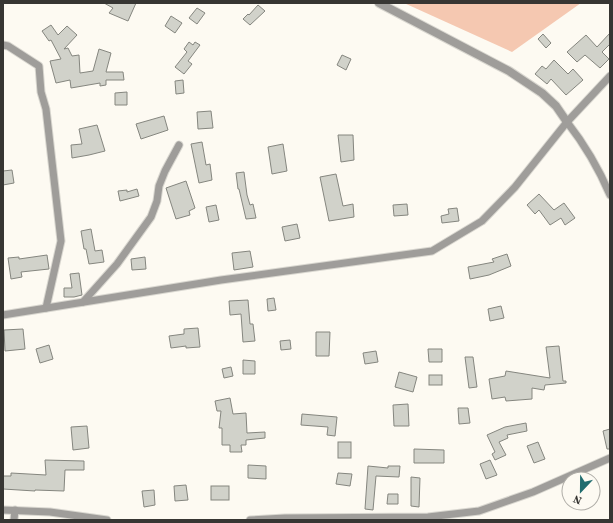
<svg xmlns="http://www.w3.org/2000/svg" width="613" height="523" font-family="'Source Serif 4',serif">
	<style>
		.green { fill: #f5c8b1 }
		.building { fill: #d1d2ca; stroke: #85867f }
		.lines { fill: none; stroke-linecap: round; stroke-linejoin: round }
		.minor-casing { stroke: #d9d7d0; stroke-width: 9 }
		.tertiary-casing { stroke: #d9d7d0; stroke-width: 10 }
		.minor { stroke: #9f9d9a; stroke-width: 7 }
		.tertiary { stroke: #9f9d9a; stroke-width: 8 }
	</style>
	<rect width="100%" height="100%" fill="#fdfaf2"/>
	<polygon class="green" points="404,3 581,3 512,52"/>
	<g class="building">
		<polygon points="104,3 136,3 128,21 109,13 113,8"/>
		<polygon points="258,5 265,11 250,25 243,19 248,14 249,15"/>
		<polygon points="197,8 205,13 197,24 189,18"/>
		<polygon points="171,16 182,23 175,33 165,26"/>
		<polygon points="51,25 58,35 67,26 77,35 64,49 68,48 72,56 79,55 80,73 93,71 99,49 111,53 106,72 123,72 124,80 106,80 106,85 100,86 100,83 71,88 70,80 56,83 50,61 61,59 51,40 49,41 42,31"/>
		<polygon points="610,33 610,44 602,52 609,59 600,68 585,55 577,62 567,52 586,35 597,47"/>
		<polygon points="543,34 551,43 546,48 538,39"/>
		<polygon points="189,42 193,45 195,42 200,45 188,61 192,64 184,74 175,67 187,52 184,49"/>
		<polygon points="342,55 351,59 346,70 337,65"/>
		<polygon points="554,60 568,74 573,69 583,80 566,95 551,79 547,84 535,74 542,66 546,69"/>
		<polygon points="183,80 184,93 176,94 175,81"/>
		<polygon points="127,92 127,105 115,105 115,93"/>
		<polygon points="211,111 213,128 198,129 197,112"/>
		<polygon points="164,116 168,130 141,139 136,124"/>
		<polygon points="97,125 105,151 89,155 72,158 71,145 82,144 79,129"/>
		<polygon points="338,135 353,135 354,160 341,162"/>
		<polygon points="202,142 206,165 210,164 212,180 199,183 191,144"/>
		<polygon points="283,144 287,171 272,174 268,147"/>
		<polygon points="12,170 14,183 3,185 3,171"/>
		<polygon points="244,172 247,195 250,205 253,204 256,218 246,219 239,189 238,189 236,173"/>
		<polygon points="336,174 343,206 353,204 354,217 329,221 320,177"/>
		<polygon points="186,181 195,208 189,211 190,215 176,219 166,188"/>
		<polygon points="137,189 139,196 120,201 118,191 127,190 127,192"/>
		<polygon points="539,194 554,210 564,203 575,218 565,225 561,218 550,225 539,210 535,214 527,205"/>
		<polygon points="407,204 408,215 394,216 393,205"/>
		<polygon points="216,205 219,220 209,222 206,207"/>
		<polygon points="457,208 459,221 442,223 441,216 449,214 448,209"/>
		<polygon points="297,224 300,238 285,241 282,227"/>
		<polygon points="91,229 95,251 102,250 104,262 89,264 86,249 84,249 81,231"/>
		<polygon points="250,251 253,267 234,270 232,253"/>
		<polygon points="507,254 511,266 489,275 470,279 468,267 494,262 492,259"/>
		<polygon points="47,255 49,269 21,272 22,277 11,279 8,258 19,257 19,259"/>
		<polygon points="145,257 146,269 132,270 131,259"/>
		<polygon points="79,273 82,295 74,297 64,297 64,288 72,288 70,274"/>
		<polygon points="274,298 276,310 268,311 267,299"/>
		<polygon points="248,300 250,324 253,324 255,341 243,342 241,314 230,315 229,301"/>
		<polygon points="501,306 504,318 490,321 488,309"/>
		<polygon points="198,328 200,347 186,348 186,346 171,348 169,336 184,334 184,329"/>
		<polygon points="23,329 25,349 5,351 4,330"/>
		<polygon points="316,332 330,332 329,356 316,356"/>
		<polygon points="290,340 291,349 281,350 280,341"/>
		<polygon points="49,345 53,359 40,363 36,349"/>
		<polygon points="559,346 563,381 566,381 566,383 545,385 544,390 532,388 532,399 506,401 505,397 492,399 489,379 505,376 506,371 550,378 546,347"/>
		<polygon points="428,349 442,349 442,362 429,362"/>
		<polygon points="376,351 378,362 365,364 363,353"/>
		<polygon points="465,357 473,357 477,387 469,388"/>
		<polygon points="243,360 255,361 255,374 243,374"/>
		<polygon points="231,367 233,376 224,378 222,369"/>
		<polygon points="399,372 417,377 413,392 395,387"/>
		<rect x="429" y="375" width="13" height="10"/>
		<polygon points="230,398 233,414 246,413 247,433 265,432 265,438 246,440 246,445 241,445 242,452 230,452 230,445 222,445 222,428 219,428 221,411 217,411 215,401"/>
		<polygon points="408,404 409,426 394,426 393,405"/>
		<polygon points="458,408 468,408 470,423 459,424"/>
		<polygon points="302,414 337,417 335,436 327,435 328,427 301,425"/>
		<polygon points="526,423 527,431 507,435 508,438 499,442 506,455 495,460 492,454 495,452 487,435 505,427"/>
		<polygon points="87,426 89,448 73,450 71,427"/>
		<polygon points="610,429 610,449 607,449 603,431"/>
		<rect x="338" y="442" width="13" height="16"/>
		<polygon points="538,442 545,459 534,463 527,446"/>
		<polygon points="414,449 444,450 444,463 414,463"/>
		<polygon points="45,460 84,461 84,470 65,470 64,491 35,490 35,491 3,489 3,476 11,476 11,473 46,475"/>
		<polygon points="490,460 497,475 486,479 480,464"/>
		<polygon points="248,465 266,466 266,479 248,478"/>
		<polygon points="368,466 388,468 388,466 400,466 399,477 376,476 373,510 365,509"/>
		<polygon points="338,473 352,474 350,486 336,484"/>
		<polygon points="411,477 420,478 419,507 411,506"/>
		<polygon points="186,485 188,500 175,501 174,486"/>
		<rect x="211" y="486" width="18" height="14"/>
		<polygon points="154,490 155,505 144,507 142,491"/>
		<polygon points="388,494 398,494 398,504 387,504"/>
	</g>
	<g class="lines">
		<defs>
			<g id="minor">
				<polyline points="3,45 8,46 39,66 41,92 46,109 61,241 46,308"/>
				<path d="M567 122C585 145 599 169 610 195"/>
				<polyline points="83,302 117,264 151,217 157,201 159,186 165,171 179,145"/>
				<polyline points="3,315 221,280 432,251 482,221 515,187 567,122 610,76"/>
				<polyline points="3,510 50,512 107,520"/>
				<polyline points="14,520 15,510"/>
				<polyline points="250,520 285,518 428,517 479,511 533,492 610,458"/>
			</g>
			<polyline id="tertiary" points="379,3 509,71 542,93 556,106 567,122"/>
		</defs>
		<use href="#minor" class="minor-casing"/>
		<use href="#tertiary" class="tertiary-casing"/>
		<use href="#minor" class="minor"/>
		<use href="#tertiary" class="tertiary"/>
	</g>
	<rect width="613" height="523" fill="none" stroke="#373633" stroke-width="8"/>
	<g transform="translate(581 491) rotate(202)"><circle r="19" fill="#fdfaf2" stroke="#aeaca6"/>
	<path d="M0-3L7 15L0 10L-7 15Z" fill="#206c6e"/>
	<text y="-6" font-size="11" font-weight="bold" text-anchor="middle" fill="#373633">N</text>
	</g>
</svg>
